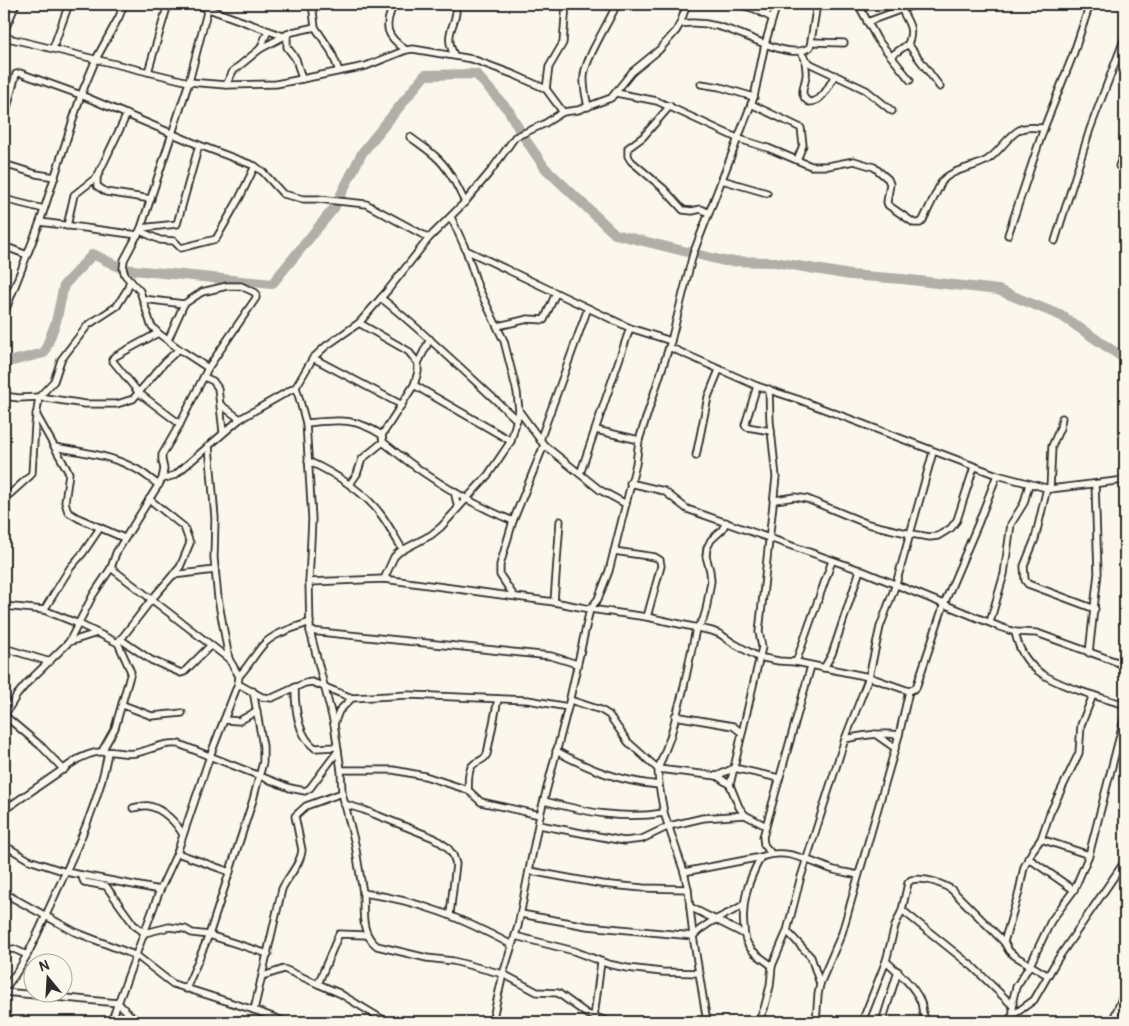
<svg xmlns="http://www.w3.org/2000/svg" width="1129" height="1026" font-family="Pangolin,sans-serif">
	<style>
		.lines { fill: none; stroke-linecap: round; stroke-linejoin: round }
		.river { stroke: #b1afa7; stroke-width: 10 }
		.street-casing { stroke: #2b2b2b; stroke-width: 9 }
		.street { stroke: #fbf7ec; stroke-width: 5.5 }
	</style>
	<rect width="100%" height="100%" fill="#fbf7ec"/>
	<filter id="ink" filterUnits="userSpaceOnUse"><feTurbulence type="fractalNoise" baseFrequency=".02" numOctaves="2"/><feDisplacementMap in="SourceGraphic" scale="10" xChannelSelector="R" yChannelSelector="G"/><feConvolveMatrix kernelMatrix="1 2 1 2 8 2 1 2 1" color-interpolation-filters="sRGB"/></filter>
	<g filter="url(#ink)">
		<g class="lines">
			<polyline class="river" points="4,363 44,353 56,322 64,285 93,254 123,269 272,284 334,208 362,153 425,75 476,74 509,111 521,133 545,168 615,234 724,261 775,262 850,275 902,279 998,290 1062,316 1125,359"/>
			<defs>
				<g id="street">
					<polyline points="195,4 283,36"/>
					<polyline points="312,4 315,27 331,51 339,71"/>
					<path d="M394 4C383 27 386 36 406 50"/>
					<polyline points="738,4 755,9 772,18"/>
					<path d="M777 4 765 44C779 49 798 56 810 47L817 4"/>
					<polyline points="858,4 877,39 910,80"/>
					<path d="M900 4C904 20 916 25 908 44"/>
					<polyline points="762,13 784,4"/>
					<polyline points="867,22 916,4"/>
					<polyline points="4,32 16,4"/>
					<polyline points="287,34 287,47 296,59 302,79"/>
					<polyline points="4,37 189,82 226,85 276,84 302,79 366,66 406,50 413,49 472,59 515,75 546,89 563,112"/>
					<polyline points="812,42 844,43"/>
					<polyline points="53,48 69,4"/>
					<polyline points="260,49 268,31"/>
					<polyline points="801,52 805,59 811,64 866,90 892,111"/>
					<path d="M454 55C442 30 459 25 456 4"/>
					<polyline points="891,56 908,44 940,87"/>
					<path d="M805 59C805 65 807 71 806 76 805 86 798 95 809 102 823 102 829 85 835 75"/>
					<polyline points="148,72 168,4"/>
					<polyline points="701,84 720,87 754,97"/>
					<polyline points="226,85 233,71 260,49 292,32 315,27"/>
					<polyline points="546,89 549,67 563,43 566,4"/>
					<path d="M616 93 657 101 739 139 768 148 811 166H828L854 161 874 167 888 179 890 184 887 202 888 205 914 223H920L923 220 942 181C954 168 972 169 987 160 1000 152 1008 135 1021 129 1028 126 1037 128 1044 128"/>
					<polyline points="751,104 801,128 803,145 797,160"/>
					<polyline points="670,106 643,137 628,148 628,156 631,161 664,189 683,210 692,211 701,209 709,213"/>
					<path d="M588 107C586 97 583 86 584 75 586 58 606 27 614 10L616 4"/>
					<polyline points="4,119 16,74 20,73 81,95 199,145 255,166 263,172 283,194 303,199 318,199 366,204 429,238"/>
					<path d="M410 137C418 143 427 149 435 156 449 168 457 186 465 202"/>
					<polyline points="4,164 36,174 55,177"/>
					<polyline points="1119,166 1125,150"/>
					<polyline points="97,177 97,186 106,192 151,199"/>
					<polyline points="722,180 767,193"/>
					<polyline points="4,199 44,209"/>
					<polyline points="451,217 466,250 630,328 671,341"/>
					<polyline points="40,222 138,235"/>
					<polyline points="67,226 74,195 97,177 127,114"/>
					<polyline points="141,228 177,224 199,145"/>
					<polyline points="140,231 160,240 174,241 181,248 216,239 240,197 255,166"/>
					<polyline points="1008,235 1044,128 1073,55 1090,4"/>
					<polyline points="1055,241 1090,129 1125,37"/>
					<polyline points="4,246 27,255"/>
					<polyline points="466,250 478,287 504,341 517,392 519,411 544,445 600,490 626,504"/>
					<path d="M381 298C429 336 472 379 517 420"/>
					<polyline points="143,299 184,304"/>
					<polyline points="4,314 40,222 81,95 96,59 119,17 124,4"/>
					<polyline points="359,323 408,351 418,363"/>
					<polyline points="498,326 528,319 544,320 556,293"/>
					<polyline points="158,333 114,357 112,360 139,393 180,424"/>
					<path d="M430 339 418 363V372L414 385 382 435 383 442C422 474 466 502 513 521"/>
					<polyline points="669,347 757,386 800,400 997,475 1050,489 1125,480"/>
					<polyline points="313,358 402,405"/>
					<polyline points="208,368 179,349 158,333 151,325 140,291 125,275 123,269 124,260 141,228 189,82 209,4"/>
					<polyline points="204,377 213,381 218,388 223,432"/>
					<polyline points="414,385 511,441"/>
					<polyline points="757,386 745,425 747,427 771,431"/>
					<path d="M296 387 306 423 312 519 309 582 310 631 334 724 341 770 342 793 355 844 363 893C421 901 461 918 512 945"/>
					<polyline points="4,396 19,398 39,397 85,404 117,404 133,399 165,362 179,349"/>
					<polyline points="221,405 240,419"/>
					<polyline points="36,414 69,473 65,502 68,512 78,518 124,538"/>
					<path d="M306 423C338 420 354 417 382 435"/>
					<polyline points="596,430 639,440"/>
					<polyline points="540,440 588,308"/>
					<path d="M55 447C81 452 109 455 132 467 142 471 150 479 159 485"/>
					<polyline points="696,456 708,397 719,370"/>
					<path d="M308 461C336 474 364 491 382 516 390 527 396 539 403 550"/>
					<polyline points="580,474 630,328"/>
					<polyline points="162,479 164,469 162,460 162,455 180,424 208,368 256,298 256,293 241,286 227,286 202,292 184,304 168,340"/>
					<polyline points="630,483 664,491 687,509 860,570 1000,627 1015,632 1037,633 1125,665"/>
					<polyline points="350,484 357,474 362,459 383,442"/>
					<polyline points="1047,488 1035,539 1024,566 1025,580 1028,584 1095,609"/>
					<polyline points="1050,489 1052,446 1060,428 1062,418"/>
					<polyline points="454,491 458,508"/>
					<polyline points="4,495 10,494 30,476 32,473 35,425 39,397 54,381 61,360 67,352 88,325 117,306 127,290 130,280"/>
					<polyline points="775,500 795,497 807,499 868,524 911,534 930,537 938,536 951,528 957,520 974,467"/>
					<polyline points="614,551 655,557 660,560 661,566 647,617"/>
					<polyline points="111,568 229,659"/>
					<polyline points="173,575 215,570"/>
					<polyline points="384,579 394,557 399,552 431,535 441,527 488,475 511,441 519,411"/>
					<polyline points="309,582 384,579 554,602 590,609 647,617 712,631 720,634 733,643 758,657 779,661 796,662 869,677 909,691 916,688 944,604 978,524 997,475"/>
					<polyline points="514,596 500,575 500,565 513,521 544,445"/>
					<polyline points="554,602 560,521"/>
					<polyline points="4,606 44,610 79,624 118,643 131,672 115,728 102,751"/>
					<polyline points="44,610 70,568 83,553 100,528"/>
					<polyline points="990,622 1004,574 1011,524 1024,503 1029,484"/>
					<polyline points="310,631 551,656 577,664"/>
					<path d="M1015 632C1018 647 1025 661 1038 671 1059 687 1100 697 1125 705"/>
					<polyline points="120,639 151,660 181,673 184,672 211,645"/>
					<polyline points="69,642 97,633"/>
					<polyline points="118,643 152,599 180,567 190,543 184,527 149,499"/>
					<polyline points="4,648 47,661"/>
					<polyline points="1089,653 1098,573 1095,484"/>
					<polyline points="796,662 832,561"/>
					<polyline points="1117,662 1125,656"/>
					<polyline points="824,668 832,654 860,570"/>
					<path d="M239 676C248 667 254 655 263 645 275 632 295 628 310 622"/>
					<polyline points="238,684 262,697 272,698 305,683 312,682 352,698 409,695 528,700 568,707"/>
					<path d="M295 687C295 707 297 735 315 748L337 747"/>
					<polyline points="570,700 601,710 609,715 628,742 658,769 717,776 730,785 739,807 745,815 766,826"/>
					<polyline points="123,705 152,716 182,713"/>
					<polyline points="4,715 42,747 64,770"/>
					<polyline points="4,716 17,695 27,683 69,642 93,595 111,568 116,553 162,479 175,475 182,469 240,419 296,387 313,358 326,346 359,323 388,290 429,238 465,202 490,172 515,137 544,124 563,112 578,110 611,98 632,72 659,50 676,31 680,24 687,4"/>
					<polyline points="675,716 733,726 742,733"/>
					<polyline points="224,720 239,721 257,711"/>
					<polyline points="334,724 339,711 352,698"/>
					<polyline points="875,734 895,748"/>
					<path d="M845 739C863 735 881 732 899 735"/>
					<path d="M556 751C591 770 619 781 659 785"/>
					<polyline points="341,770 393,770 425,776 468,790 481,802 540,815"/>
					<polyline points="717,776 734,768 779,778"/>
					<polyline points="730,785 762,647 759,632 776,477 770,421 769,389"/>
					<path d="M468 790C469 783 467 772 472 766 476 760 484 762 487 754L498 699"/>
					<path d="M544 801C587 812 620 820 664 813"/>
					<polyline points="344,804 364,810 434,838 447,847 453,855 456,864 450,914"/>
					<path d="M133 808C138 807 144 805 149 806 163 809 177 823 183 835"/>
					<path d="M4 810 78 759C85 756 92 752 101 752 113 750 124 755 136 753 151 750 163 742 179 744L290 788 305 791 310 788 338 751"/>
					<polyline points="539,825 624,841 642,839 669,826 703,818 745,815"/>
					<polyline points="1041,839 1089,855"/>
					<polyline points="4,845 29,860 66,872 160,890"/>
					<polyline points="177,853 230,872"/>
					<polyline points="771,853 764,845 763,837 811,666"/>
					<polyline points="1028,858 1074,890"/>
					<polyline points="530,871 601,884 643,888 688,889"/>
					<polyline points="684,872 761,857"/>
					<polyline points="81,875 84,882 106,886 134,925 145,933 169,927 185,929 192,933 209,935 268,954"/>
					<polyline points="4,893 75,932 137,956 173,984 254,1010 286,1022"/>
					<path d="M363 893C364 913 360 933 377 946L427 958 453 961 503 974 537 992 558 993 587 1014 610 1022"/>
					<polyline points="690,907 744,934"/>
					<polyline points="902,910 973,967 1013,1006"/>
					<path d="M521 914 587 926 693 936C707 921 726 916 743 905"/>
					<polyline points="787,931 811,957 820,984"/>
					<polyline points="515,936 574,951 608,964 627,968 662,972 700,973"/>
					<polyline points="1004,942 1019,892 1024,867 1033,850 1041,839 1050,813 1079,753 1081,725 1093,695"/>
					<polyline points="4,950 14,949 27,955"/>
					<path d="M886 961C898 972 913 985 920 1000 924 1008 920 1012 927 1022"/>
					<path d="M772 966C765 960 756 955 751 949 746 943 744 934 744 927 741 901 749 879 761 857 788 847 809 862 834 870 842 872 850 873 858 875"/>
					<polyline points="263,976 284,969 318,984 339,934 366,935"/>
					<polyline points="318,984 339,993 387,1022"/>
					<path d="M4 989C26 964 38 932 52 902 74 853 99 805 108 752"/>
					<polyline points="186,989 209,935 253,800 263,762 263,746 253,691"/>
					<polyline points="4,992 118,1003 137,1022"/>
					<path d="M254 1010 282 889C288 876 301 864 302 850L295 816 306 806 342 793"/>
					<polyline points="1013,1015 1013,999 1016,987 1030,965 1051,921 1074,890 1089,855 1125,716"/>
					<polyline points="594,1017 601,962"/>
					<polyline points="82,1022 112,1021"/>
					<polyline points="111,1022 160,890 177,853 210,756 238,684 239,676 229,659 218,598 214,558 215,518 209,446"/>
					<path d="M492 1022 503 974 518 926 540 815 568 707 590 609 598 599 609 571 636 464 639 440 671 341 693 254 754 97 765 44C737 33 712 19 680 24"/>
					<polyline points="707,1022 693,936 688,889 684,872 664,813 659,785 658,769 670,738 683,691 696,629 703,620 706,610 711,581 710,571 706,556 707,548 711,540 722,530 726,522"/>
					<polyline points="758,1022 764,1009 770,986 772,966 787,931 800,880 845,739 869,677 880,627 896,584 933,452"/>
					<polyline points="816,1022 818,995 820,984 842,933 899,735 909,691"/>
					<path d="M862 1022 886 961 895 926 902 910 908 883 911 880C924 877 940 883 951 889L1004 942 1009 951 1015 956 1047 975"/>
					<polyline points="882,1022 898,971"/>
					<polyline points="1007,1022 1013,1015 1034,1000 1057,960 1125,861"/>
					<polyline points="1112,1022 1125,991"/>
				</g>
			</defs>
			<use href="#street" class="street-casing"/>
			<use href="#street" class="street"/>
		</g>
	</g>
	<rect width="1129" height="1026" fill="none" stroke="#fbf7ec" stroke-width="20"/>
	<rect x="10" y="10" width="1109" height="1006" fill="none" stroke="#2b2b2b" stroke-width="2" filter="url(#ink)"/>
	<g transform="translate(48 978) rotate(342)"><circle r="24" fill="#fbf7ec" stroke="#a8a59f"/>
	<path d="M0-4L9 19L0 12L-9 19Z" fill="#2b2b2b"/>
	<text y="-8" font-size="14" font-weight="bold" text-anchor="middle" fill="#2b2b2b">N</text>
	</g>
</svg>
